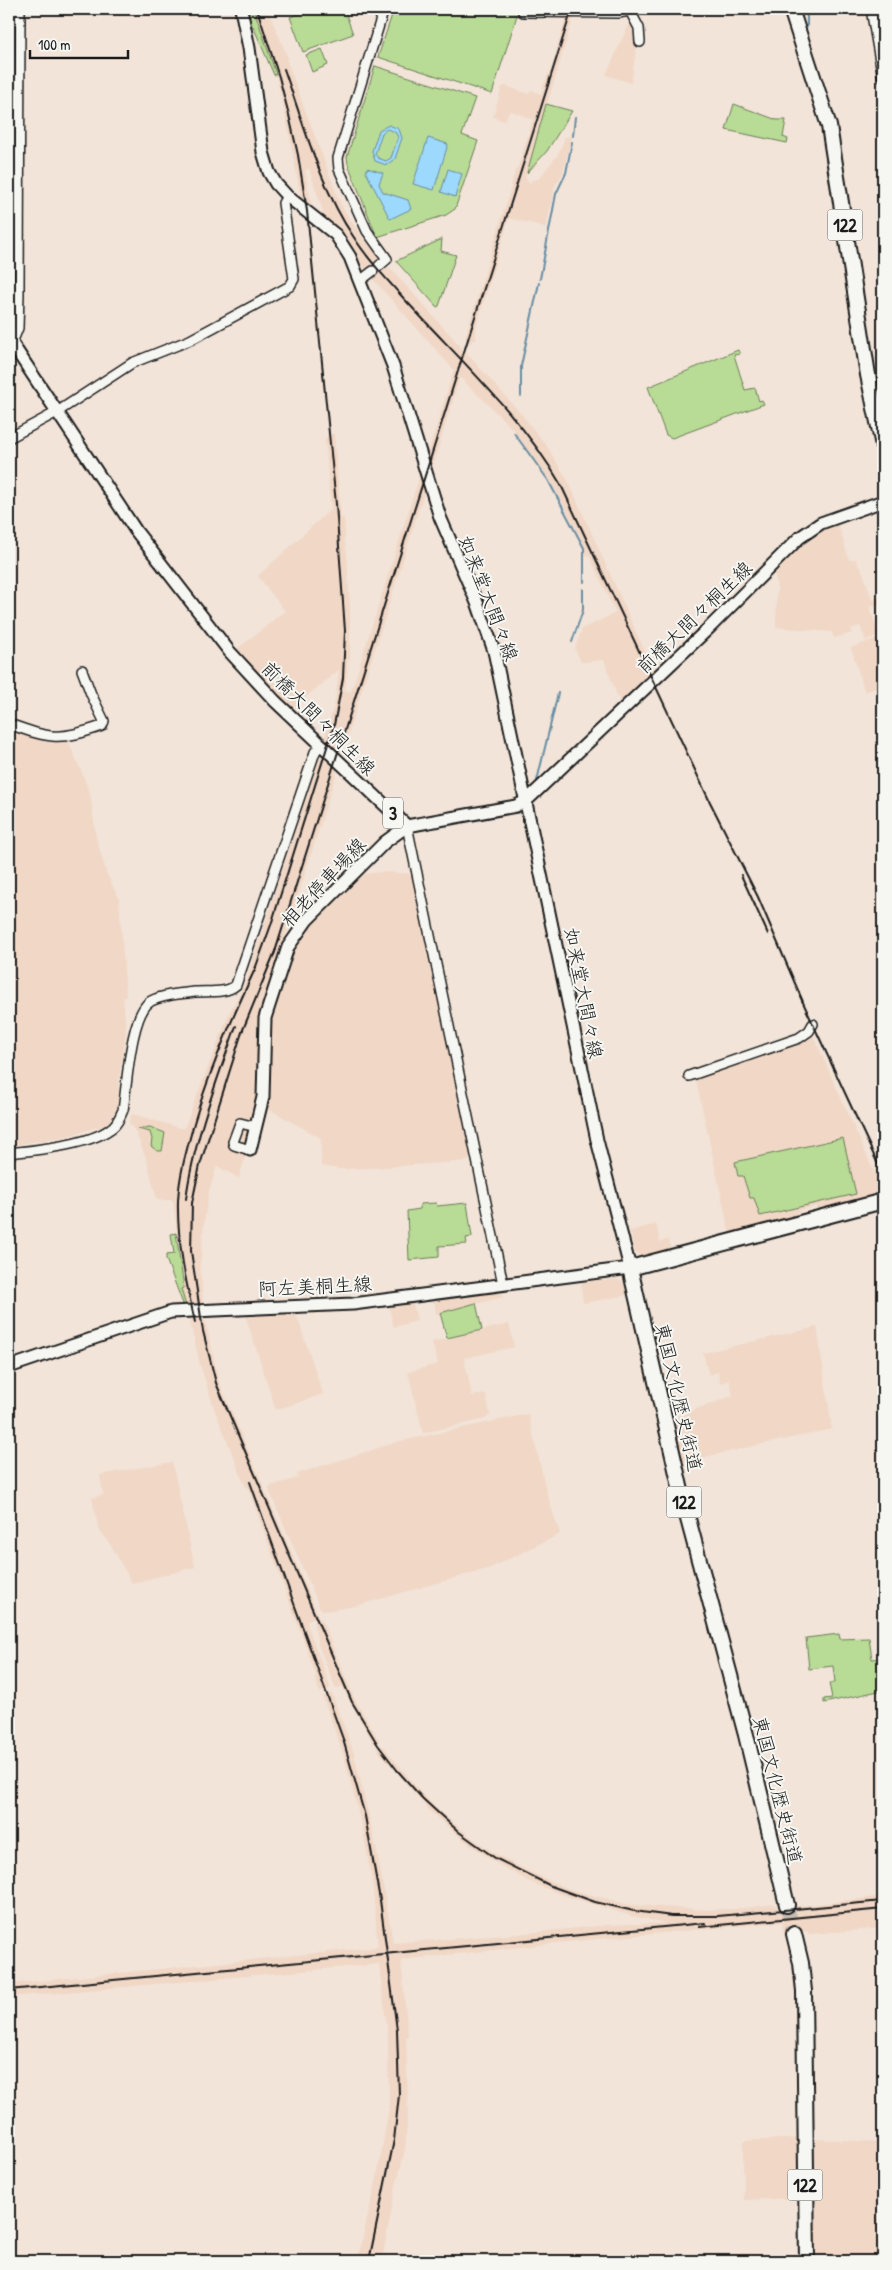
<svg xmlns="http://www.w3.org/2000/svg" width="892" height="2270" font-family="'Patrick Hand','Klee One',sans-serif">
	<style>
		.built { fill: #f0d7c6 }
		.green { fill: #b8db95; stroke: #6a7c58 }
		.water { fill: #9cd9fd; stroke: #698da3; fill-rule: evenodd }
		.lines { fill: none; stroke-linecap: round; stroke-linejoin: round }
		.stream { stroke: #698da3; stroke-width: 2 }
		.highway-tunnel { stroke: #c7bcb2; stroke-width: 14; stroke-dasharray: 14 7; stroke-linecap: butt }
		.minor-casing { stroke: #1c1c1c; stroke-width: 12 }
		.major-casing { stroke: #1c1c1c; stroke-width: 15 }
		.highway-casing { stroke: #1c1c1c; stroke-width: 18 }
		.minor { stroke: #f6f6f2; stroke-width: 9 }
		.major { stroke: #f6f6f2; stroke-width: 11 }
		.highway { stroke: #f6f6f2; stroke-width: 14 }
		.rail { stroke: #1c1c1c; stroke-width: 2 }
		.labels { text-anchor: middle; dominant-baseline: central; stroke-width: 4; stroke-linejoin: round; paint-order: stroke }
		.shield { fill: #f6f6f2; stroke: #5d5d5c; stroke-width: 1 }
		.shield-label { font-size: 18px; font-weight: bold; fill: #1c1c1c }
		.street-label { font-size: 19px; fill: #1c1c1c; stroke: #f6f6f2 }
	</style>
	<rect width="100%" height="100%" fill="#f2e4d8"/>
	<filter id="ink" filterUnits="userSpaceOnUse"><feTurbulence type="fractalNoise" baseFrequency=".02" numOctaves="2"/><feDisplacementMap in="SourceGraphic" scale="10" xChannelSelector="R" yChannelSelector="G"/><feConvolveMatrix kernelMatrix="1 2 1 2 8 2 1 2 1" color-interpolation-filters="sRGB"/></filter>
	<g filter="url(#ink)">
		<g class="built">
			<polygon points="254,9 269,9 271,14 270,16 280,39 288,58 286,59 338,198 345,212 365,241 378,255 376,262 382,269 390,268 522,415 546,445 568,481 655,674 621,706 604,660 581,662 575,649 582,629 616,613 589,555 585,556 585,548 562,502 547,477 515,434 516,432 460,377 431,471 426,460 454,370 372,278 376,274 370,267 366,270 363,266 340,227 335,226 325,218 309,168 305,171 312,208 296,197 301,197 289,132 276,74"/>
			<polygon points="566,18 573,18 525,178 530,183 532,180 539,179 559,153 565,137 572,136 562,175 555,186 546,227 509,218 476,327 476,340 472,340 470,344 465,338 509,194 515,171 518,167 533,120 512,111 508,113 505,121 493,117 502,87 505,86 529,94 531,90 541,94 548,74 550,74"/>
			<polygon points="631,20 637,42 631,83 606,75"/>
			<polygon points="334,433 341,518 344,518 345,534 344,539 347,554 350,612 350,659 348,660 345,690 351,692 421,472 426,487 341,756 324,740 335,702 339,670 292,708 236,650 285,611 258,576 331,509 325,438"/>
			<polygon points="837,521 849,560 856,559 859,568 861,567 872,600 883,597 883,603 869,607 879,635 866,640 860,626 851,629 852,633 834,638 832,632 776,627 777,588 774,570 809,535"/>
			<polygon points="883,636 883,685 865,692 851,648"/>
			<polygon points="9,728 50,741 68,741 82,773 90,794 96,837 107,875 119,899 126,997 123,998 126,1033 119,1079 118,1099 116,1109 110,1120 105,1125 68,1136 9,1146"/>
			<polygon points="321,753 338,768 260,1017 259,1093 246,1154 239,1178 217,1166 209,1191 204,1222 200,1265 203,1305 186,1306 182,1299 181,1288 184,1288 173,1200 157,1200 147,1161 137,1135 129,1122 132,1114 184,1129 229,1014 245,984"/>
			<polygon points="381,872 412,874 471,1156 468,1161 372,1168 341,1169 321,1166 321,1138 265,1107 267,1025 291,948 302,932 357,875"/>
			<polygon points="812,1033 883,1192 873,1196 818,1209 817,1206 800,1210 795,1216 730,1235 696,1080 804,1041"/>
			<polygon points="656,1224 660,1242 668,1240 671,1249 643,1257 635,1252 630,1231"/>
			<polygon points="617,1279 626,1284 628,1295 583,1303 581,1282"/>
			<polygon points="497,1290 503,1297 436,1314 434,1298"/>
			<polygon points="412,1300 417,1321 394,1327 388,1304"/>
			<polygon points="295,1311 323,1394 276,1410 246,1317 248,1313"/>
			<polygon points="204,1315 219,1382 318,1615 308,1620 307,1624 330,1687 328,1690 321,1692 319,1690 315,1678 316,1675 249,1490 245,1485 214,1408 199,1361 189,1317"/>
			<polygon points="509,1324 514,1347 464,1358 472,1396 486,1394 490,1415 485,1419 423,1433 408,1372 438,1364 432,1342"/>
			<polygon points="817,1327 832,1429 681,1462 671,1418 733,1396 729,1380 720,1383 718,1372 709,1375 703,1353"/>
			<polygon points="528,1414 547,1494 560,1534 490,1568 355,1606 325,1611 320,1608 269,1490 271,1486 298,1478 297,1474 397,1442"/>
			<polygon points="172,1462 195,1567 132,1583 112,1547 99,1529 92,1498 103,1495 100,1475"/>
			<polygon points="321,1618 354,1698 380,1742 374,1744 342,1686 336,1689 319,1647 314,1625 314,1622"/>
			<polygon points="330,1693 332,1694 354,1754 377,1852 393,1943 507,1935 609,1925 666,1923 632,1916 563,1895 530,1882 498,1864 461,1838 430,1811 376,1748 383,1746 422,1794 440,1812 472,1838 494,1853 523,1869 569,1889 630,1905 707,1910 736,1909 775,1904 775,1907 811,1905 883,1896 883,1928 809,1934 807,1931 784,1936 782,1922 575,1941 401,1960 408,2037 406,2037 408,2109 405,2149 395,2190 382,2261 357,2261 375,2188 389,2109 388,2035 379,1964 9,1997 9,1984 378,1947 373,1887 363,1830 344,1756 323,1698"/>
			<polygon points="798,2138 800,2140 800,2198 744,2200 743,2144 745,2141"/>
			<polygon points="814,2139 883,2142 883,2261 814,2261 811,2150 814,2150"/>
		</g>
		<g class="green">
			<polygon points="245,9 254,9 276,74 274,75 253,26 249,27"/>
			<polygon points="314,9 344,9 353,34 303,52 290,17"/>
			<polygon points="394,9 519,9 492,94 378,57"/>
			<polygon points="322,49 328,65 312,72 306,55"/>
			<polygon points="375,66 475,98 462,135 478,141 455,209 446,215 377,237 348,164 347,157"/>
			<polygon points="546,104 572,111 547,151 527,173"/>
			<polygon points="734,104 777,120 786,120 783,137 788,139 787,143 726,130"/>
			<polygon points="442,239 441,251 456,255 439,306 437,307 396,261"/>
			<polygon points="738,350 740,354 734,355 745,390 755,388 759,401 762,400 764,404 672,438 666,435 648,387"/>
			<polygon points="150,1127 165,1133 162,1151 157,1151 151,1146 152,1139 150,1132 138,1129"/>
			<polygon points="843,1138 856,1194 760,1216 754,1198 750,1198 743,1176 738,1176 735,1162"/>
			<polygon points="436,1203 437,1206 467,1203 472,1237 466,1238 467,1244 439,1246 439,1257 409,1260 407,1211 420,1209 420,1204"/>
			<polygon points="176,1233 184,1288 181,1289 186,1306 183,1304 166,1259 166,1255 174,1254 171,1234"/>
			<polygon points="476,1303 482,1330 447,1338 440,1313"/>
			<polygon points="839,1634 840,1639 869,1638 872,1659 883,1658 883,1690 824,1703 824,1699 832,1698 829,1683 835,1682 833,1666 809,1669 806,1638"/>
		</g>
		<g class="water">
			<path d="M389 125 399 129 402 138 395 159 386 165 375 161 372 151 379 130ZM387 129 395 132 398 137 391 158 386 161 378 158 375 154 382 133Z"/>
			<polygon points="428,138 448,144 434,190 413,184"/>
			<polygon points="367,168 383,173 379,184 383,192 408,200 411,209 390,219 366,172"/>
			<polygon points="448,169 462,174 455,197 441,192"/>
		</g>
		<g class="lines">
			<g class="stream">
				<polyline points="807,9 807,27"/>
				<polyline points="573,136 575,117"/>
				<polyline points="540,279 556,194 566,173 572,142"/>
				<polyline points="521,396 521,366 539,283"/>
				<polyline points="514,433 548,480 584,548 584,582"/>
				<polyline points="572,642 583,610 583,589"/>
				<polyline points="536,785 558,693"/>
			</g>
			<polyline class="highway-tunnel" points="787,1905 794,1934"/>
			<defs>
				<g id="minor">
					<polyline points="629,9 639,28 640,42"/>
					<polyline points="871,9 883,78"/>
					<polyline points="523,12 618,13 630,11"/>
					<polyline points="379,266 387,259 367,231 339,169 338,158 384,9"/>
					<polyline points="360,281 373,271"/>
					<polyline points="12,343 18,328 19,294 20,9"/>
					<polyline points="9,438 57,412 132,363 190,340 290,286 294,279 283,203 287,196"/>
					<path d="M9 724C51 739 59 741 102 726L104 721 91 694 82 670"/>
					<polyline points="407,826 503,1284"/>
					<polyline points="689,1076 799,1038 809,1031 813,1024"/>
					<polyline points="250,1150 234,1145 233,1142 240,1123 256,1127"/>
					<path d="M9 1153C35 1150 89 1145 110 1129 117 1125 120 1117 123 1110 127 1087 130 1013 151 1001 164 994 181 994 195 992 208 991 226 994 236 985L315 752 321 744"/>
				</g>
				<g id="major">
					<polyline points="9,339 136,531 229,651 275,701 407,826 516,806 526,801 710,627 799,538 821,523 883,501"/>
					<polyline points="250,1150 263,1097 265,1018 288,947 307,920 385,842 407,826"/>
					<polyline points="9,1367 171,1312 353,1304 630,1268 597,1140 494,651 478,605 440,517 393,366 350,257 336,235 287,196 276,184 269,172 263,152 249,48 241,9"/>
				</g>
				<g id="highway">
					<polyline points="791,9 829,126 868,375 883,446"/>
					<polyline points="787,1905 746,1735 684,1504 630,1268 883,1201"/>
					<polyline points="794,1934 801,1963 804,1991 807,2261"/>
				</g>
			</defs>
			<use href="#minor" class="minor-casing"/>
			<use href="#major" class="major-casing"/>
			<use href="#highway" class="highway-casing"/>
			<use href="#minor" class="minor"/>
			<use href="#major" class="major"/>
			<use href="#highway" class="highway"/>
			<g class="rail">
				<path d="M284 69C303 122 321 189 353 236 369 261 389 282 408 303 461 361 522 417 561 485L710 802 758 897 803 1002"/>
				<polyline points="741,875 768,934"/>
				<polyline points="276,949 242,1032 200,1165 192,1203 191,1251 203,1331 216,1383 352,1702 378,1745 397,1770 423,1799 459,1832 495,1858 551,1886 595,1902 634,1911 672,1916 718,1916 883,1901"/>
				<polyline points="274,955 572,9"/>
				<polyline points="254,972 271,925 334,725 343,678 345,631 336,504 307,211 298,155 289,115 279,77 257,9"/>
				<polyline points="800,996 883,1175"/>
				<path d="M186 1199C193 1143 217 1080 236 1026"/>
				<path d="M195 1322C186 1282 177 1242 178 1201 179 1175 187 1149 194 1123 210 1069 232 1018 256 967"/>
				<polyline points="250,1482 343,1739 365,1816 380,1900 397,2030 399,2095 394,2140 369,2261"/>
				<polyline points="699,1927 883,1909"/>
				<polyline points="9,1990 705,1923"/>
			</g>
		</g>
	</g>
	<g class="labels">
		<g class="shield">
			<rect x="827.5" y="209.5" width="35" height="31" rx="4"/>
			<rect x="383" y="797.5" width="20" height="31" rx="4"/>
			<rect x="666.5" y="1486.5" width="35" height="31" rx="4"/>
			<rect x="787.5" y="2169.5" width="35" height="31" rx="4"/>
		</g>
		<g class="shield-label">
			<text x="845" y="225">122</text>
			<text x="393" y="813">3</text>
			<text x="684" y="1502">122</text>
			<text x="805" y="2185">122</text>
		</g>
		<g class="street-label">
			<text transform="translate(489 598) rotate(69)">如来堂大間々線</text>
			<text transform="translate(694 617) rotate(-44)">前橋大間々桐生線</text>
			<text transform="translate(319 718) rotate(45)">前橋大間々桐生線</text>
			<text transform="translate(323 882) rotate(-47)">相老停車場線</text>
			<text transform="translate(584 993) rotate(79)">如来堂大間々線</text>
			<text transform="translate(315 1286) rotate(-3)">阿左美桐生線</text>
			<text transform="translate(679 1397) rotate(77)">東国文化歴史街道</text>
			<text transform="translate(778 1790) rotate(76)">東国文化歴史街道</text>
		</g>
	</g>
	<rect width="892" height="2270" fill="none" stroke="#f6f6f2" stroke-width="30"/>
	<rect x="15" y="15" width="862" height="2240" fill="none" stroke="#1c1c1c" stroke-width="2" filter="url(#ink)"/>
	<path d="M30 50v8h98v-8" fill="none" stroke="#1c1c1c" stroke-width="2.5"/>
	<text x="38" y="50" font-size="15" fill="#1c1c1c" stroke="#f6f6f2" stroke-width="4" paint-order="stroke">100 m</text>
</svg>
